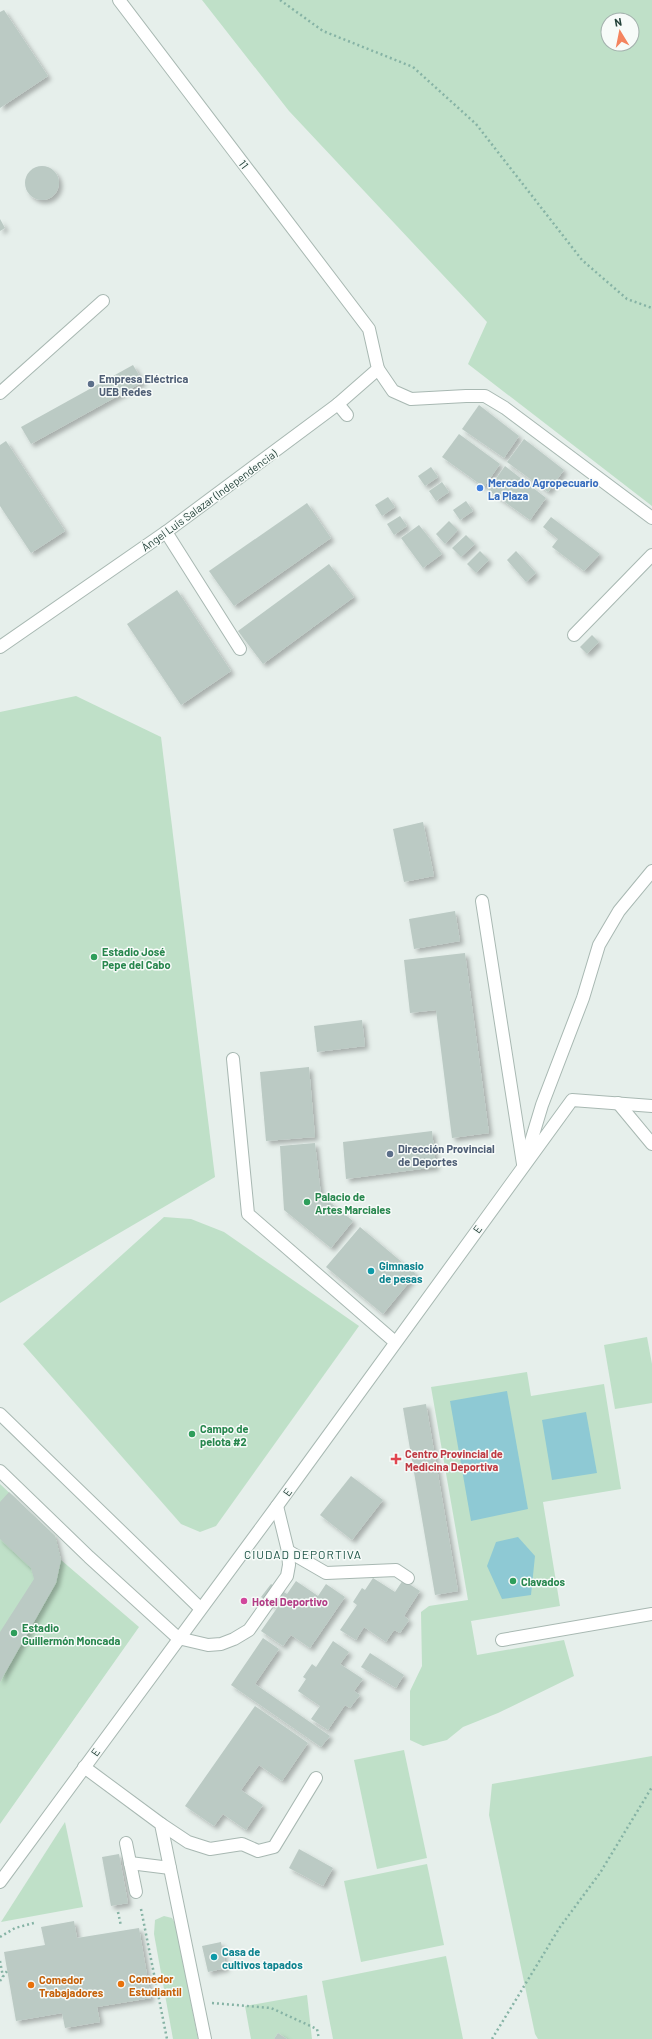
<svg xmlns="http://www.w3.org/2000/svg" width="652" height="2039" font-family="Barlow,sans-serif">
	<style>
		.green { fill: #bfe0c8; fill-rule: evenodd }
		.water { fill: #8ec9d4 }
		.building { fill: #bbcac4; filter: url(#shadow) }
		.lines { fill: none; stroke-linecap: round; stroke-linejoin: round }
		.minor-casing { stroke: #a8b8b2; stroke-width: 14 }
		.path { stroke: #86b3a5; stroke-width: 2.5; stroke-dasharray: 2 3; stroke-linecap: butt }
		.minor { stroke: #fff; stroke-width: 12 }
		.service-dot { fill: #5c6f8a; stroke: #f7fbf9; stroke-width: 1.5 }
		.shop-dot { fill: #3f7fe0; stroke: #f7fbf9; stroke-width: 1.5 }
		.leisure-dot { fill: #2e9e5b; stroke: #f7fbf9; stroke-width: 1.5 }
		.culture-dot { fill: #0f9aa8; stroke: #f7fbf9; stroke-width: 1.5 }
		.health-dot { fill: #e0444e; stroke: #f7fbf9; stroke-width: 1.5 }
		.hotel-dot { fill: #d1479c; stroke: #f7fbf9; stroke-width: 1.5 }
		.food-dot { fill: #e8710a; stroke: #f7fbf9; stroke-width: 1.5 }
		.labels { text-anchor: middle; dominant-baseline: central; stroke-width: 3; stroke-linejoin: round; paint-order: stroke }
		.street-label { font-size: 11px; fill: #24423a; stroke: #f7fbf9 }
		.service-label { font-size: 11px; font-weight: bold; fill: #4e5e75; stroke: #f7fbf9; text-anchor: start }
		.shop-label { font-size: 11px; font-weight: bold; fill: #366cbe; stroke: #f7fbf9; text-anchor: start }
		.leisure-label { font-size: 11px; font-weight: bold; fill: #27864d; stroke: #f7fbf9; text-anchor: start }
		.culture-label { font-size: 11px; font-weight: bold; fill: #0d838f; stroke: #f7fbf9; text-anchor: start }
		.health-label { font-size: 11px; font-weight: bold; fill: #be3a42; stroke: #f7fbf9; text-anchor: start }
		.hotel-label { font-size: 11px; font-weight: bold; fill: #b23c85; stroke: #f7fbf9; text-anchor: start }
		.food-label { font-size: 11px; font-weight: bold; fill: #c56008; stroke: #f7fbf9; text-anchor: start }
		.neighbourhood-label { font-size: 12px; letter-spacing: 1px; fill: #1f5548; stroke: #f7fbf9 }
	</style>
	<defs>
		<filter id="shadow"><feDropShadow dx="3.5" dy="3.5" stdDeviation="2" flood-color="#0004"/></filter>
	</defs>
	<rect width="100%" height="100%" fill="#e6efeb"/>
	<g class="green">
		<path d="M202 0H652V506L468 364 487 322 289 111ZM608 20H632V44H608Z"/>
		<polygon points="76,696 161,737 215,1177 0,1303 0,712"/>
		<polygon points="164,1217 191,1219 224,1232 359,1326 216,1526 200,1532 181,1524 23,1344"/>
		<polygon points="647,1337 652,1364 652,1403 615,1409 604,1345"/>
		<polygon points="527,1372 531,1396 604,1384 621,1489 543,1502 560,1606 471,1621 477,1655 564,1640 574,1676 498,1713 463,1727 447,1740 423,1746 410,1740 410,1691 422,1666 421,1612 429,1606 468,1600 431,1387"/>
		<polygon points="0,1484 55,1536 61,1560 139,1627 0,1824"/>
		<polygon points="404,1750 427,1858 377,1869 354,1760"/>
		<polygon points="652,1756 652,2039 538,2039 535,2034 489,1815 492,1784"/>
		<polygon points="65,1822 83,1907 1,1922"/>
		<polygon points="427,1864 444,1945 361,1962 344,1881"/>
		<polygon points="164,1916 172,1918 176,1925 198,2039 173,2039 154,1934 155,1920"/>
		<polygon points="446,1956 463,2039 333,2039 322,1981"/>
		<polygon points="307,1995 312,2039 287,2039 278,2033 274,2039 251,2039 245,2006"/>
	</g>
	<g class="water">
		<polygon points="507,1391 528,1509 471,1521 450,1401"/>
		<polygon points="586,1412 597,1473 552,1480 542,1420"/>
		<polygon points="518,1537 535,1556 531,1595 502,1599 487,1566 496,1542"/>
	</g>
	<g class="building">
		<polygon points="4,10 48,76 0,108 0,12"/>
		<circle cx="42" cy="183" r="17"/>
		<polygon points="0,219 5,228 0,231"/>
		<polygon points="133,365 143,382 31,444 21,427"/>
		<polygon points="479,405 519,436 504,458 462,429"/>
		<polygon points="459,434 500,464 484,487 442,457"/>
		<polygon points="524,439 564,470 548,492 507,462"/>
		<polygon points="6,441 65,531 31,553 0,506 0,445"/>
		<polygon points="505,466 546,498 530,520 488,490"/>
		<polygon points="431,467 438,477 425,486 418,476"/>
		<polygon points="442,482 449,492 436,501 429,491"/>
		<polygon points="388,497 395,507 382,516 375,505"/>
		<polygon points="466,501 473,511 460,520 453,510"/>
		<polygon points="307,503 331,538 234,606 209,571"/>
		<polygon points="400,516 407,526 394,535 387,524"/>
		<polygon points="551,517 600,554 584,571 552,547 558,539 543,527"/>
		<polygon points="449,521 458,530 445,544 436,534"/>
		<polygon points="419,525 442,554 423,568 401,538"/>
		<polygon points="466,535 475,544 461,557 452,548"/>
		<polygon points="480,551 489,560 476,573 467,564"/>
		<polygon points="516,551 536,573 526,582 507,560"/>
		<polygon points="329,564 354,597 263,664 238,631"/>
		<polygon points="177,590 231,671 181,705 127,624"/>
		<polygon points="592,635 599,642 587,654 580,647"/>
		<polygon points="423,822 434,876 404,882 393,829"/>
		<polygon points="455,911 460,941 414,949 409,919"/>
		<polygon points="465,953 489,1133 452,1138 436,1010 410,1013 404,960"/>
		<polygon points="362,1020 365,1046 317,1052 314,1026"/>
		<polygon points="309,1067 315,1137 266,1141 260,1072"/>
		<polygon points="432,1131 436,1167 346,1179 343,1142"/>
		<polygon points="315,1143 321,1195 353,1221 331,1248 284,1210 280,1146"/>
		<polygon points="360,1227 416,1274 383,1314 326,1267"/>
		<polygon points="426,1404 458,1591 435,1595 403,1408"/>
		<polygon points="351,1476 383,1500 352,1540 320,1515"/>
		<polygon points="9,1492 55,1536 61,1560 56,1583 0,1682 0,1632 34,1579 31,1568 0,1539 0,1502"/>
		<polygon points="373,1578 395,1592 403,1580 420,1591 404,1616 409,1620 400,1633 394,1630 386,1642 364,1627 356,1640 340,1630 357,1605 353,1602 362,1588 365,1590"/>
		<polygon points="296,1581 318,1596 326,1584 345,1597 310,1648 291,1635 283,1646 261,1631 277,1608 261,1597 271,1584 287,1594"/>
		<polygon points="263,1638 279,1649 255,1684 330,1736 321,1747 231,1685"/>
		<polygon points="333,1641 349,1652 340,1664 363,1679 354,1691 360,1695 350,1708 345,1705 328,1730 311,1719 320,1706 298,1691 306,1679 303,1677 312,1664 316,1667"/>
		<polygon points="370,1653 404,1675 396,1688 361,1667"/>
		<polygon points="255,1706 308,1743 282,1781 259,1765 241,1790 263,1805 246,1830 223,1814 214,1826 185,1806"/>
		<polygon points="299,1849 333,1868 323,1886 289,1868"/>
		<polygon points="119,1854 128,1903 111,1906 102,1857"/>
		<polygon points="74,1921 77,1938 139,1928 151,1998 97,2007 100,2022 65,2028 62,2013 16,2021 4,1952 45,1945 41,1927"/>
		<polygon points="221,1942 226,1968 208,1972 202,1946"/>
		<polygon points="278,2033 287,2039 274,2039"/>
	</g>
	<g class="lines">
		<defs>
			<g id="minor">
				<polyline points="378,369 393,391 411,399 466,396 485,396 505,408 652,518"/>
				<polyline points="0,393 103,301"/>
				<polyline points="338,404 347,415"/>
				<polyline points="166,532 240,649"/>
				<polyline points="574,635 652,555"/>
				<polyline points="0,647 166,532 338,404 378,369 369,329 119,0"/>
				<polyline points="482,901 523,1164"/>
				<polyline points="233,1059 248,1214 395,1342"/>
				<polyline points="618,1103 652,1144"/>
				<polyline points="526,1158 542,1105 583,998 599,945 619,911 652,871"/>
				<polyline points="0,1414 200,1608"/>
				<polyline points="0,1471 89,1557 178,1638 208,1645 221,1644 234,1639 249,1630 287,1576 289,1565 288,1551 277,1506"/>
				<polyline points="288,1551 326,1573 396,1570 408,1578"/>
				<polyline points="502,1640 652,1614"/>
				<polyline points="84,1767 161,1824 205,2039"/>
				<polyline points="161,1824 188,1842 210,1849 242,1844 258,1851 274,1847 316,1778"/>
				<polyline points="126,1843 136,1892"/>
				<polyline points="130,1863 170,1868"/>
				<polyline points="0,1882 277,1506 572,1100 652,1106"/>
			</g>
		</defs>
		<use href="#minor" class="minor-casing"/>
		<g class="path">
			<polyline points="280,0 323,31 413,67 476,124 582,260 627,299 652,308"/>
			<polyline points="141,1909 167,2039"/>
			<polyline points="118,1912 121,1926"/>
			<polyline points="0,1937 15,1928 34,1923"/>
			<polyline points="0,1961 3,1977"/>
			<polyline points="0,1981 7,1971"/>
			<polyline points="212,2003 271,2008 317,2029 319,2039"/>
			<polyline points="492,2039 560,1927 600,1873 652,1787"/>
		</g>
		<use href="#minor" class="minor"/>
	</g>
	<g class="service-dot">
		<circle cx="91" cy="384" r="4"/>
		<circle cx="390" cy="1154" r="4"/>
	</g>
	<circle class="shop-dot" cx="480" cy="488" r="4"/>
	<g class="leisure-dot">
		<circle cx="94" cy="957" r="4"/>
		<circle cx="307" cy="1202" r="4"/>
		<circle cx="192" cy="1434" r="4"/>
		<circle cx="513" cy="1581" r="4"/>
		<circle cx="14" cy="1633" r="4"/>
	</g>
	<g class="culture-dot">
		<circle cx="371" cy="1271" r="4"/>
		<circle cx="214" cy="1957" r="4"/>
	</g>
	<path class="health-dot" d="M394 1453h4v4h4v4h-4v4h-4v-4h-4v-4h4z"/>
	<circle class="hotel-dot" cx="244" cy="1601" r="4"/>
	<g class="food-dot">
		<circle cx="121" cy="1984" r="4"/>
		<circle cx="31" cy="1985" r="4"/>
	</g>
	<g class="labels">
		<g class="street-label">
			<text transform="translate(244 164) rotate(53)">11</text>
			<text transform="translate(209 500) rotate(-36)">Ángel Luis Salazar (Independencia)</text>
			<text transform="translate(477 1229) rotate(-54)">E</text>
			<text transform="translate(287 1492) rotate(-54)">E</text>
			<text transform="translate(95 1752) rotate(-54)">E</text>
		</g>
		<g class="service-label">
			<text x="99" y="378">Empresa Eléctrica<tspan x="99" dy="13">UEB Redes</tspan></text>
			<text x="398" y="1148">Dirección Provincial<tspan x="398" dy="13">de Deportes</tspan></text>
		</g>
		<g class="shop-label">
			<text x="488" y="482">Mercado Agropecuario<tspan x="488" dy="13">La Plaza</tspan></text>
		</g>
		<g class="leisure-label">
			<text x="102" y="951">Estadio José<tspan x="102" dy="13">Pepe del Cabo</tspan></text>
			<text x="315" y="1196">Palacio de<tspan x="315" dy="13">Artes Marciales</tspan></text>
			<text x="200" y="1428">Campo de<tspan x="200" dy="13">pelota #2</tspan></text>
			<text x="521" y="1581">Clavados</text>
			<text x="22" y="1627">Estadio<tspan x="22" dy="13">Guillermón Moncada</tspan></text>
		</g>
		<g class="culture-label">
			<text x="379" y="1265">Gimnasio<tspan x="379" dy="13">de pesas</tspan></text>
			<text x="222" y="1951">Casa de<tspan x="222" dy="13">cultivos tapados</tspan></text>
		</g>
		<g class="health-label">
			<text x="405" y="1453">Centro Provincial de<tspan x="405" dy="13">Medicina Deportiva</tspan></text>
		</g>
		<g class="hotel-label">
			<text x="252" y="1601">Hotel Deportivo</text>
		</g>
		<g class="food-label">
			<text x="129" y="1978">Comedor<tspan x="129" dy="13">Estudiantil</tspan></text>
			<text x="39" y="1979">Comedor<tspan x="39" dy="13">Trabajadores</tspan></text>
		</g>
		<g class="neighbourhood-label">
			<text x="303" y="1554">CIUDAD DEPORTIVA</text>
		</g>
	</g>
	<g transform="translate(620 32) rotate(350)"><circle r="19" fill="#f7fbf9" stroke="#a3b1ad"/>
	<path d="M0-3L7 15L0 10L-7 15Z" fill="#f4845f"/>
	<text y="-6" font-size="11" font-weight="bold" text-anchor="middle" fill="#24423a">N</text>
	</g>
</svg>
